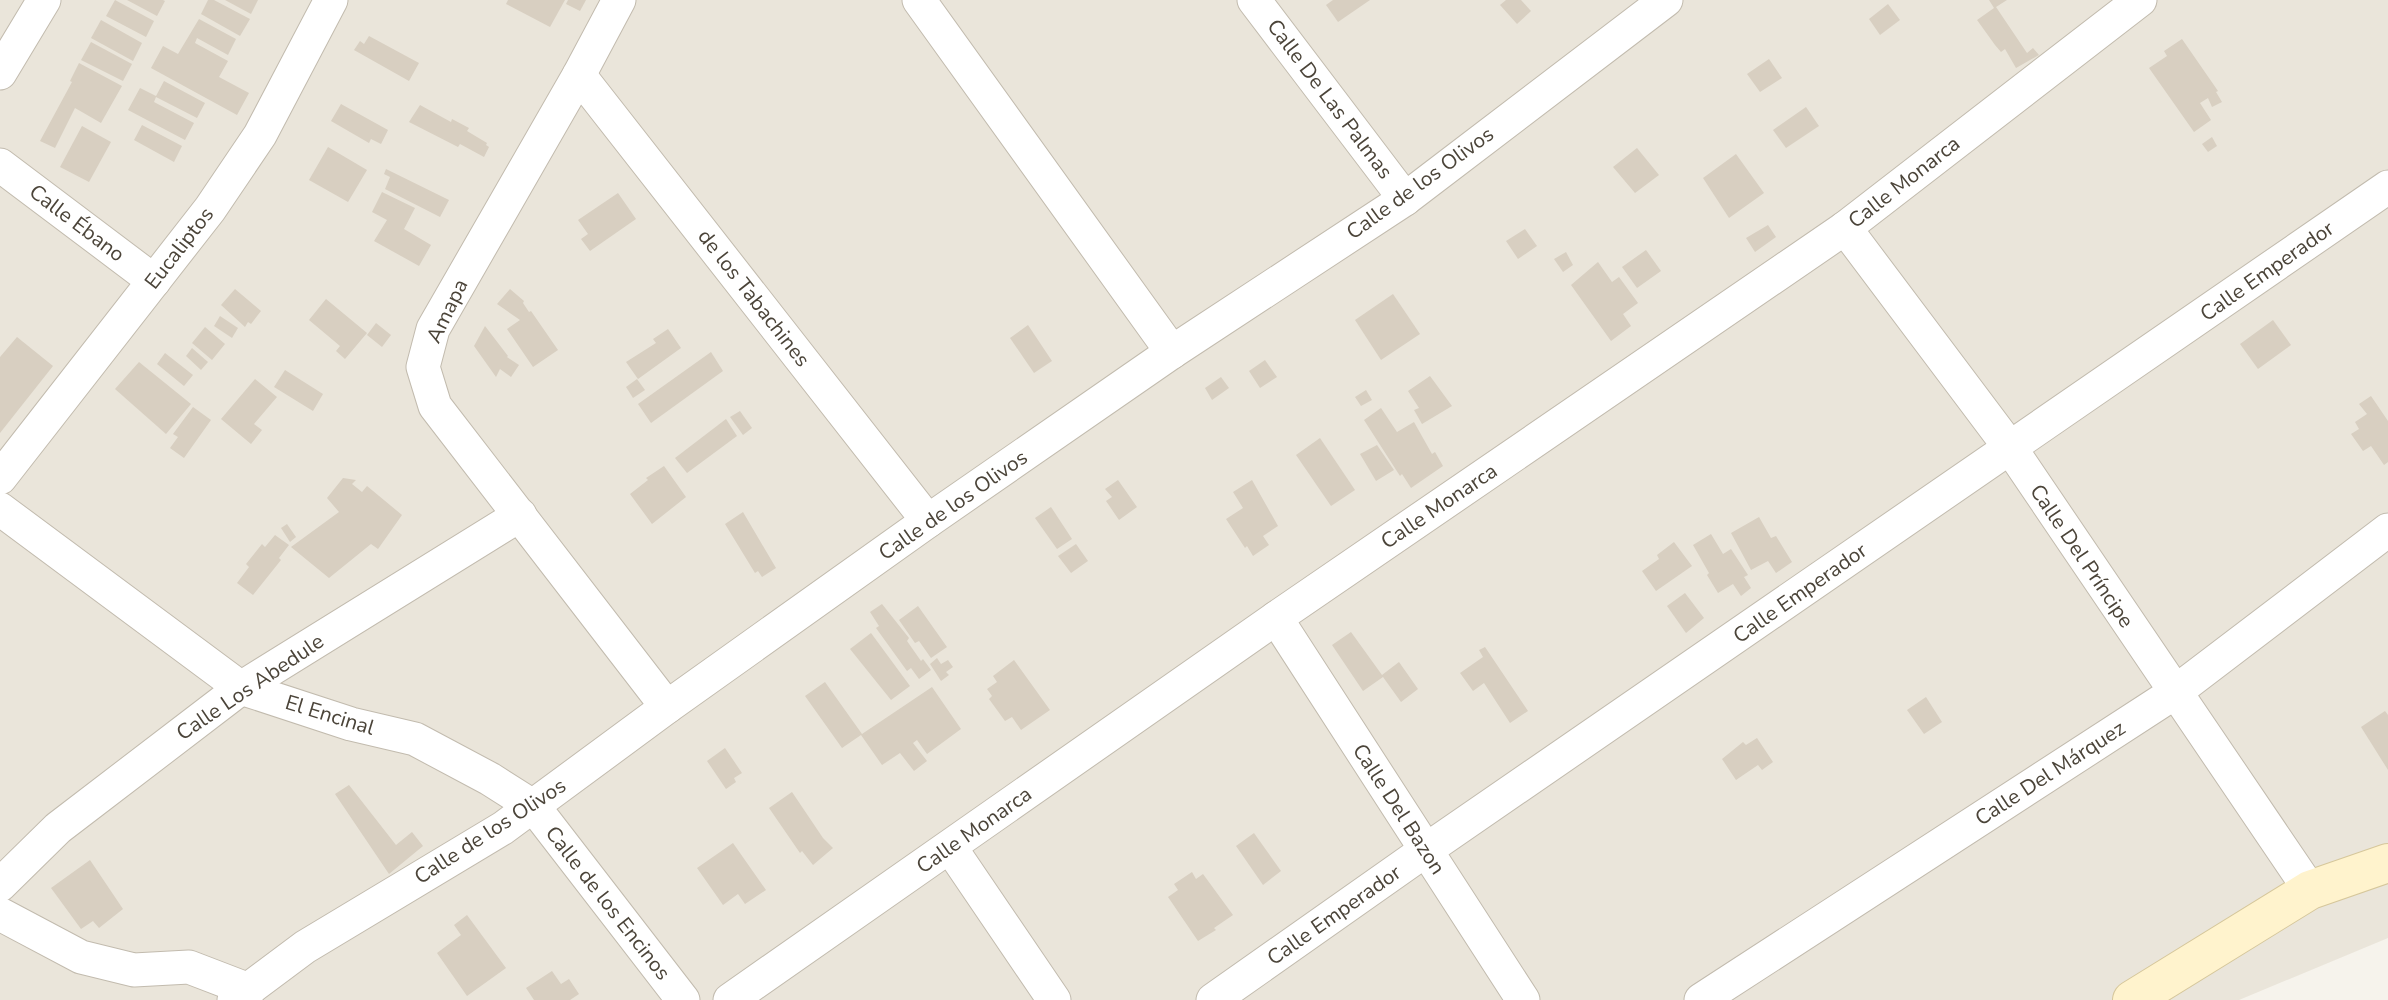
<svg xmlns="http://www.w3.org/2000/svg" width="2388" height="1000" font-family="'Nunito Sans',sans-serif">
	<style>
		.residential { fill: #eae5da }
		.building { fill: #d8cfc1 }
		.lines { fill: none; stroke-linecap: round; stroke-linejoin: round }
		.street-casing { stroke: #c2bbae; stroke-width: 35 }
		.secondary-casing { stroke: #d6c79b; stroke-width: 40 }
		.street { stroke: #fff; stroke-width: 33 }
		.secondary { stroke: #fff3cd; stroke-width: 38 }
		.labels { text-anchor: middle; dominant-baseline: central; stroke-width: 5; stroke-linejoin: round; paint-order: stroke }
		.street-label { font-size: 21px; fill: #4b4439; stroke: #fff }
	</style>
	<rect width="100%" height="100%" fill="#f6f3ec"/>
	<polygon class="residential" points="0,0 2388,0 2388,938 2239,1000 0,1000"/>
	<g class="building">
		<polygon points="115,0 154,21 146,37 106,16"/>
		<polygon points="127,0 163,0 165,1 157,16"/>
		<polygon points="208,0 214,0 250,19 240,36 201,14"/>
		<polygon points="225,0 258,0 251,14"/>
		<polygon points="508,0 565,0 550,27 506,4"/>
		<polygon points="568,0 586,0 580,11 566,4"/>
		<polygon points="1333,0 1370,0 1338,22 1326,5"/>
		<polygon points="1506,0 1521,0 1531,11 1517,24 1500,5"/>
		<polygon points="1989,0 2007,0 1996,7 2027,53 2033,48 2039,55 2016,68 2005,49 2001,52 1995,45 1977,20 1994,8"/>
		<polygon points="1888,4 1900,20 1880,35 1869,19"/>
		<polygon points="199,19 236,39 228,55 197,38 195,43 228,61 219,77 249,93 237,115 151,68 163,46 178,54"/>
		<polygon points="101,20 142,43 133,61 91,38"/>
		<polygon points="369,36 419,63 409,81 354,50 360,41 364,44"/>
		<polygon points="2182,39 2218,91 2216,92 2222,102 2212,107 2208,98 2200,103 2211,120 2194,132 2149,68 2167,56 2164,51"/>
		<polygon points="91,42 132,64 123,81 81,60"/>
		<polygon points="1769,59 1782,78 1760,92 1747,74"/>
		<polygon points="79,63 122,86 101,123 75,108 55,148 40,141 72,82 70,81"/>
		<polygon points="164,81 205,103 197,118 156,97 154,102 194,123 185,140 128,110 140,88 156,96"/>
		<polygon points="341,104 388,130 381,144 371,139 369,143 331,121"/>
		<polygon points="420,105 451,122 452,119 469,128 467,131 487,143 486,145 489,147 484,157 460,144 458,147 409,122"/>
		<polygon points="1806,107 1819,126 1786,148 1773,130"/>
		<polygon points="142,125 182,146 174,162 134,140"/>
		<polygon points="82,126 111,142 89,182 60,167"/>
		<polygon points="2212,137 2217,146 2208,152 2202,144"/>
		<polygon points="328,147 367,170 348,202 309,180"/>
		<polygon points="1637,148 1659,175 1635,193 1613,167"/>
		<polygon points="1736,154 1764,193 1729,218 1703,178"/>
		<polygon points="386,169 449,200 440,217 385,189 390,177 384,174"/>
		<polygon points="382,192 415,208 404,229 431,245 419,266 374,241 387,220 372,212"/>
		<polygon points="618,193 636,219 590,251 581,239 588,234 578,220"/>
		<polygon points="1768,225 1776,237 1755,252 1746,238"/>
		<polygon points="1525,229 1537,246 1518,259 1506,241"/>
		<polygon points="1646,250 1661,271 1637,288 1622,267"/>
		<polygon points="1566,252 1573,265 1563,272 1554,259"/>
		<polygon points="1598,262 1612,282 1619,277 1638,303 1623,314 1631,326 1611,341 1571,285"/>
		<polygon points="235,289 261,311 251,324 248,322 245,327 221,305"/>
		<polygon points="510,289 524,301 523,303 529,312 531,311 558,350 533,367 507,329 520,320 497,304"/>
		<polygon points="1393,294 1420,334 1381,360 1355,320"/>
		<polygon points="326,299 367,333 345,359 336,351 340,346 309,320"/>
		<polygon points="220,316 238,328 232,338 214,326"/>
		<polygon points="2273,320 2291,345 2258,369 2240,344"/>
		<polygon points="376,323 391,335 382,347 367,335"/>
		<polygon points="1028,325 1052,361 1034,373 1010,338"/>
		<polygon points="485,326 508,356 507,357 519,365 511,377 500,369 496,377 474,346"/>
		<polygon points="205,327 225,344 212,360 192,343"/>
		<polygon points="668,329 681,348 638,379 626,362 656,343 653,339"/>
		<polygon points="17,337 53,366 0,433 0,357"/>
		<polygon points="192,348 208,362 201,370 186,356"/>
		<polygon points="711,352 723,371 651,423 638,404"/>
		<polygon points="165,353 193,375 184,386 157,364"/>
		<polygon points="1265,360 1277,377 1260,388 1249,371"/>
		<polygon points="139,362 191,404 166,434 115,389"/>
		<polygon points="285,370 323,394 313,411 274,387"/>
		<polygon points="1430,376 1452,406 1422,424 1414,410 1419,408 1408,391"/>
		<polygon points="1221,377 1229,388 1212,400 1205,388"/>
		<polygon points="255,379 277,397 254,424 262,430 251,444 221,419"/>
		<polygon points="637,379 645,390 633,398 626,387"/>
		<polygon points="1366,390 1372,400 1361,406 1355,397"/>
		<polygon points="2371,396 2388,421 2388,462 2384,465 2371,446 2363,451 2351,434 2359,429 2355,422 2367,414 2359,404"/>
		<polygon points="193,407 211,420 184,458 170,448 178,437 173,434"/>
		<polygon points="1381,408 1397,432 1414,422 1432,454 1435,452 1443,466 1411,488 1402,474 1400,476 1364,420"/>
		<polygon points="740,411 752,428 743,435 730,417"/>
		<polygon points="726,419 737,436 687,473 675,458"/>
		<polygon points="1320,438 1355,490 1331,506 1296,455"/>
		<polygon points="1377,445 1394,470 1376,481 1360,454"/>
		<polygon points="664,466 686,497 652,524 630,494 648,480 646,478"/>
		<polygon points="343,478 356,480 352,484 362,492 367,486 402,515 378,549 371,544 329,578 291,547 339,512 327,498"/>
		<polygon points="1118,480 1137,507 1119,520 1106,501 1112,497 1105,489"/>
		<polygon points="1252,480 1278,526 1263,536 1269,545 1253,556 1247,546 1245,548 1226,519 1243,508 1233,492"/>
		<polygon points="1051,507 1072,539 1057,549 1035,518"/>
		<polygon points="743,512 776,568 762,577 758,571 755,573 725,524"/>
		<polygon points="1759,517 1771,538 1776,536 1792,562 1776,573 1768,561 1751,570 1731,533"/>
		<polygon points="287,524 296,537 290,542 281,528"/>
		<polygon points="1711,534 1723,554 1731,549 1748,575 1744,577 1751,588 1741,596 1733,584 1718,593 1707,575 1709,573 1693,545"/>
		<polygon points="275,535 289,545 279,558 281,560 253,595 237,583 249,567 246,564 262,544 265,547"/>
		<polygon points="1674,542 1692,566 1656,591 1642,571 1659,559 1657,555"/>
		<polygon points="1076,544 1088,561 1071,573 1058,556"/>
		<polygon points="1685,593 1704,618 1686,633 1667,606"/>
		<polygon points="882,604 909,638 907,641 921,661 923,659 931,670 919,679 911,668 907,671 876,628 879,626 870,612"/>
		<polygon points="918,606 947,647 931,658 919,641 915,643 899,620"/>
		<polygon points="1351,632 1382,675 1399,662 1418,689 1401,702 1383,677 1363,691 1332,645"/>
		<polygon points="871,633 910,686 891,700 850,649"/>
		<polygon points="1485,647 1528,711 1510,723 1484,683 1473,691 1460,673 1483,657 1479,650"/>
		<polygon points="937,658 941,664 948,660 953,667 946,672 949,675 941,681 930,664"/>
		<polygon points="1014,660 1050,710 1021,730 1012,717 1005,721 989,699 992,696 987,689 997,682 993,676"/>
		<polygon points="825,682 862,734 932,687 961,729 927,754 917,740 913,743 927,761 914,771 900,753 882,765 861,735 842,748 805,696"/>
		<polygon points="1926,697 1942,722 1924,734 1907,710"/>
		<polygon points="2385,711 2388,715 2388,770 2361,727"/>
		<polygon points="1757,738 1773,762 1762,770 1758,765 1736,780 1722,759 1743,742 1746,745"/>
		<polygon points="725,748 742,773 734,778 736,782 726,789 707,761"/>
		<polygon points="349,785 396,845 412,832 423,846 389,874 335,794"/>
		<polygon points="792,792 823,838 833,848 813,865 802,851 800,853 769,808"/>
		<polygon points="1254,833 1281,871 1263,885 1236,846"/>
		<polygon points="733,843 766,890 745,904 738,894 723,905 697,868"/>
		<polygon points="90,860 123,909 99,928 93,921 81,929 51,888"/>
		<polygon points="1192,872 1196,879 1203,874 1233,915 1214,928 1216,930 1198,941 1168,897 1178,890 1174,884"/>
		<polygon points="467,915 506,968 467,996 437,953 461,935 454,925"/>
		<polygon points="552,971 561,984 569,979 579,994 570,1000 534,1000 526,988"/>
	</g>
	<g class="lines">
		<defs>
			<g id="street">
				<polyline points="619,0 579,75 433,329 423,367 435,406 667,707"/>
				<polyline points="919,0 1172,352"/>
				<polyline points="1254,0 1405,199"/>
				<polyline points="0,73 44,0"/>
				<polyline points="579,75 928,521"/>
				<polyline points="0,165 154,281"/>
				<polyline points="1845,228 2011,449 2310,890"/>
				<polyline points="0,478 210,209 260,135 331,0"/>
				<polyline points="0,509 241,688 351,724 415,739 490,779 534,807 683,1000"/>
				<polyline points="1276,618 1523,1000"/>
				<polyline points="950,847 1054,1000"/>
				<polyline points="0,885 58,828 241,688 520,515"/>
				<polyline points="0,914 81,957 134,970 189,967 249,990"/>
				<polyline points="234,1000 305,947 503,828 667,707 928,521 1172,352 1405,199 1666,0"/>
				<polyline points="730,1000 1276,618 1845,228 2140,0"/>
				<polyline points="1213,1000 1426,850 2388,187"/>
				<polyline points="1701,1000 2174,693 2388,530"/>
			</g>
			<polyline id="secondary" points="2132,1000 2310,890 2388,863"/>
		</defs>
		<use href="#street" class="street-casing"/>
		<use href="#secondary" class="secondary-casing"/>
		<use href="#street" class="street"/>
		<use href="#secondary" class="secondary"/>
	</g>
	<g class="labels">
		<g class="street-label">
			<text transform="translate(1330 99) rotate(53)">Calle De Las Palmas</text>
			<text transform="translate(1904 182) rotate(-38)">Calle Monarca</text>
			<text transform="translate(1420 183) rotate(-36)">Calle de los Olivos</text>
			<text transform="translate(77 223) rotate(37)">Calle Ébano</text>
			<text transform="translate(179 248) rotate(-52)">Eucaliptos</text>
			<text transform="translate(2267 271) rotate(-35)">Calle Emperador</text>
			<text transform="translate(754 298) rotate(52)">de los Tabachines</text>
			<text transform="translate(447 311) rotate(-64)">Amapa</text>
			<text transform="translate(953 505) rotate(-35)">Calle de los Olivos</text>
			<text transform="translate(1439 506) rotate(-34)">Calle Monarca</text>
			<text transform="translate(2082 556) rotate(56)">Calle Del Príncipe</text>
			<text transform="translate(1800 593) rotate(-35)">Calle Emperador</text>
			<text transform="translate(250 687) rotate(-34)">Calle Los Abedule</text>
			<text transform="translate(330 715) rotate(17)">El Encinal</text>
			<text transform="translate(2050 773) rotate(-33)">Calle Del Márquez</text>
			<text transform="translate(1399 809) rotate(57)">Calle Del Bazon</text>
			<text transform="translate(974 830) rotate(-35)">Calle Monarca</text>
			<text transform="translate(490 831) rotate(-33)">Calle de los Olivos</text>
			<text transform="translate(608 903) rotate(52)">Calle de los Encinos</text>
			<text transform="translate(1334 915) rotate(-35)">Calle Emperador</text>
		</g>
	</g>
</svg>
